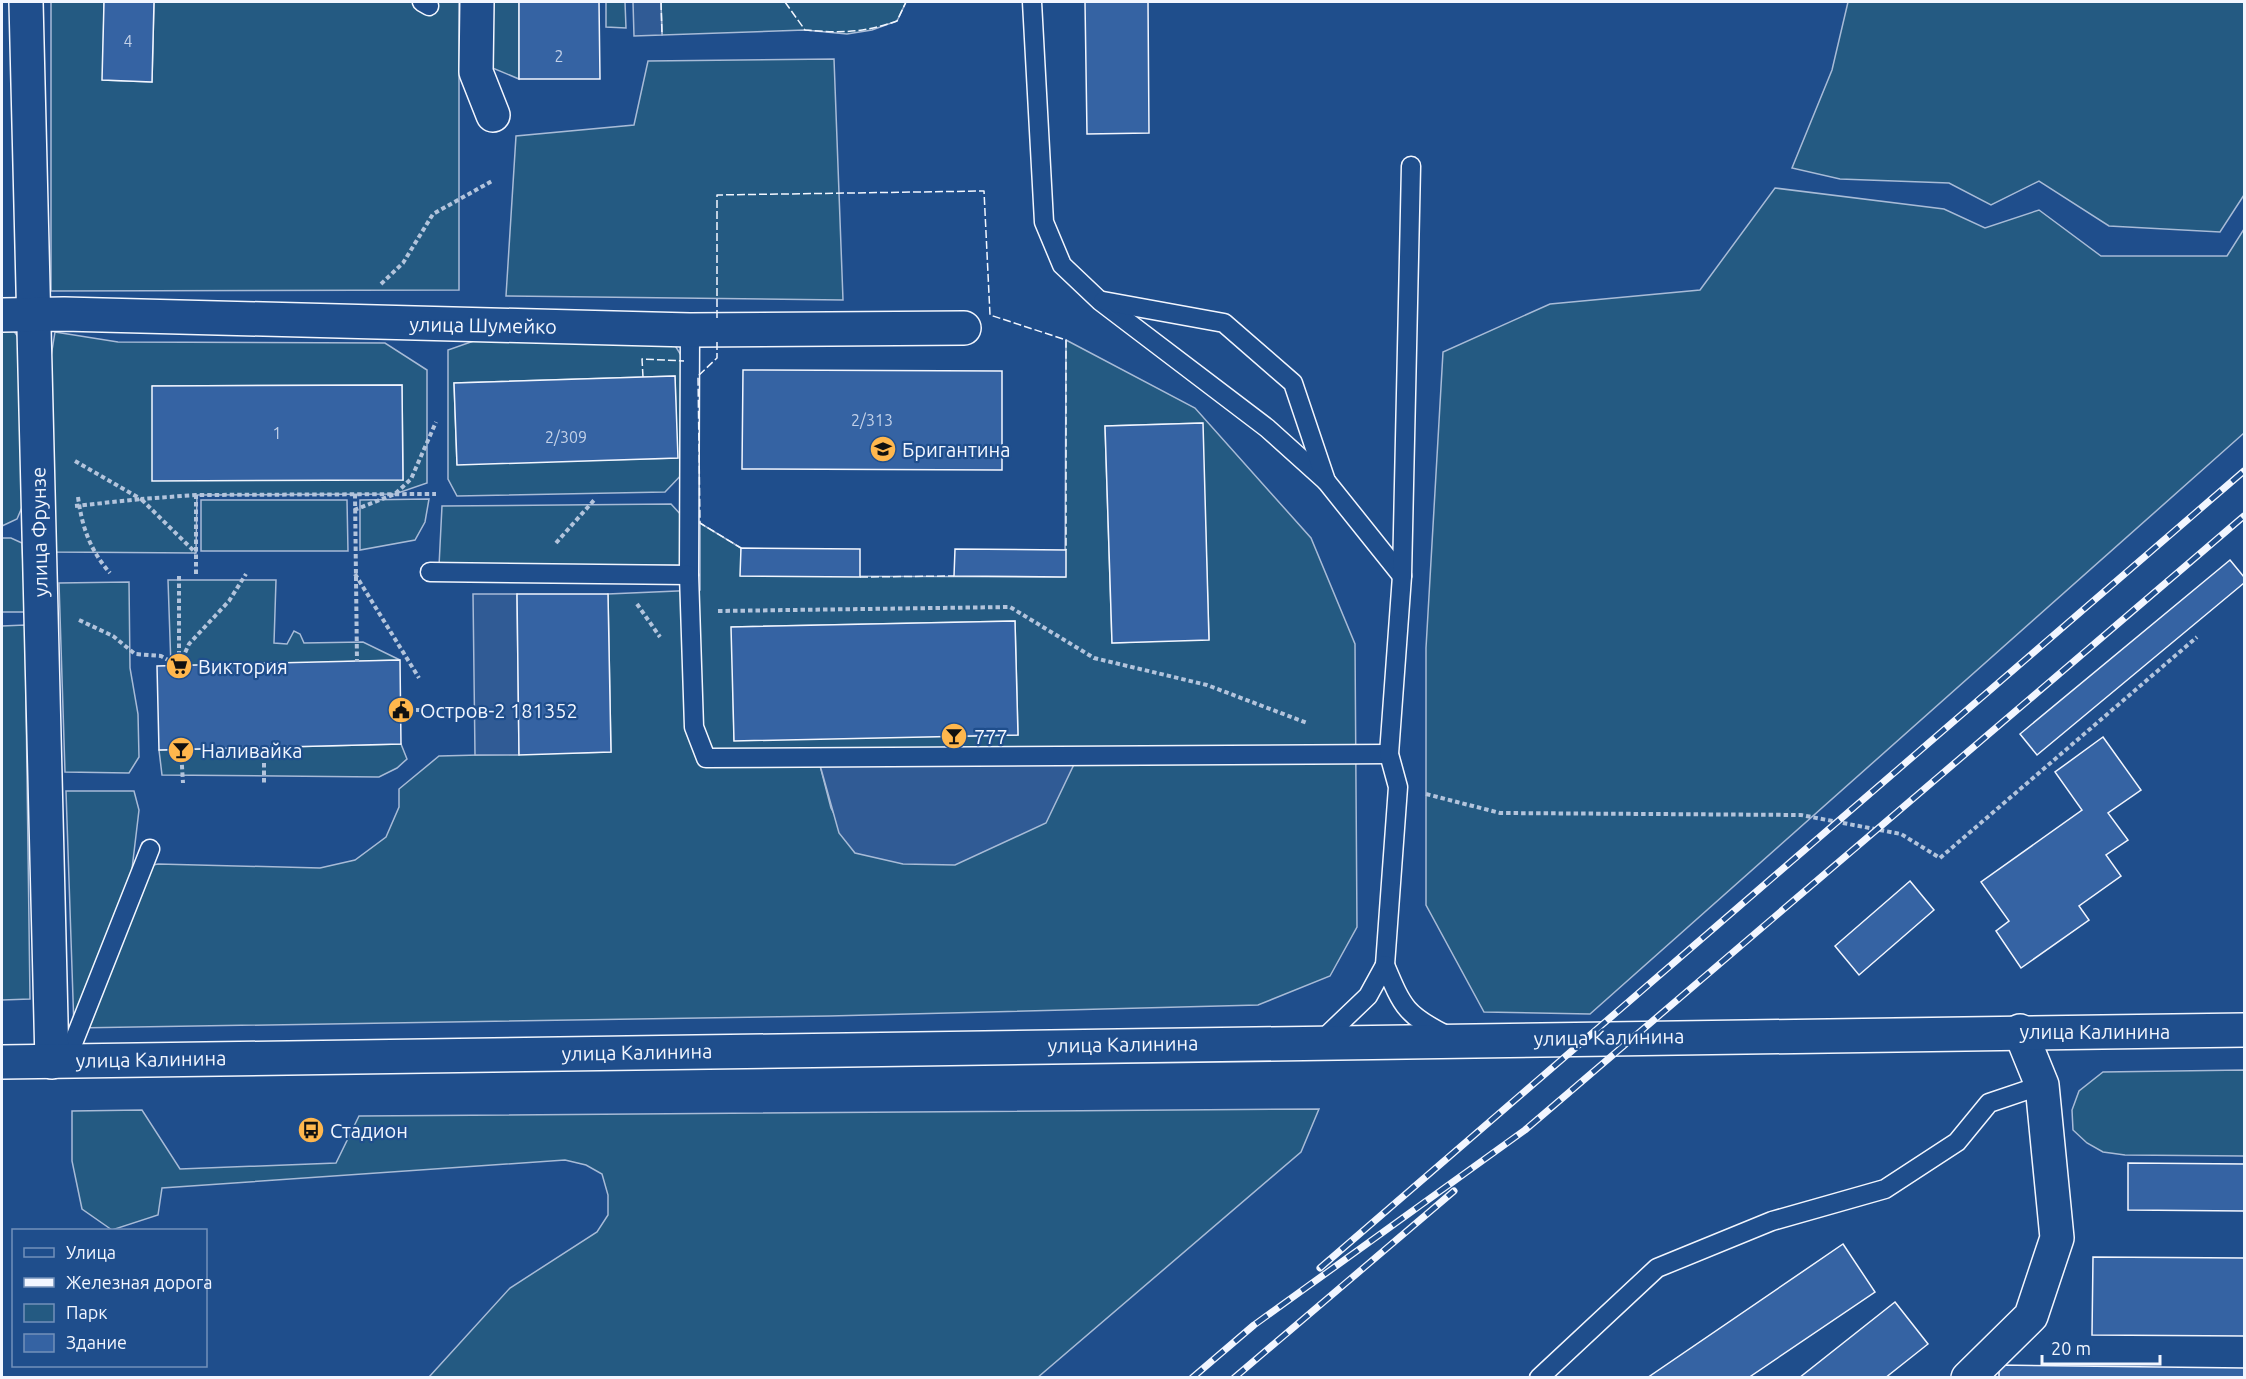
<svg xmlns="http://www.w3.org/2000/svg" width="2246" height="1379" font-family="Ubuntu,sans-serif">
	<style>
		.green { fill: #245a82; stroke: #a8bbd7; stroke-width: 1.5; fill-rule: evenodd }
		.parking { fill: #305b95; stroke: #a8bbd7; stroke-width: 1.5 }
		.building { fill: #3563a3; stroke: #f2f6ff; stroke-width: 1.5 }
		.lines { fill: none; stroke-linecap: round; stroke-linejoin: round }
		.lane-casing { stroke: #f2f6ff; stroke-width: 21 }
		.street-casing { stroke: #f2f6ff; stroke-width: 36 }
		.secondary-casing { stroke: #f2f6ff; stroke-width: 36 }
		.path { stroke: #b3c4dc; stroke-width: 4; stroke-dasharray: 4.5 3; stroke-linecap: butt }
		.lane { stroke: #1f4e8c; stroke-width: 18 }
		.street { stroke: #1f4e8c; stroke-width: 33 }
		.secondary { stroke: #1f4e8c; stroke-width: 33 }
		.rail-casing { stroke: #f2f6ff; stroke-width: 7 }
		.rail { stroke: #1f4e8c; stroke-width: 4.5; stroke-dasharray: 14; stroke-linecap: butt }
		.fence { stroke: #f2f6ff; stroke-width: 1.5; stroke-dasharray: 8 3; stroke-linecap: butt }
		.labels { text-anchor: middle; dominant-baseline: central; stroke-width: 4.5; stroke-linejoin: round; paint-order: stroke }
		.number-label { font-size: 16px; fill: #c3d1e8 }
		.street-label { font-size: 20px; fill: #f2f6ff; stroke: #1f4e8c }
		.poi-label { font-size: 20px; fill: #f2f6ff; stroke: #1f4e8c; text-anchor: start }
	</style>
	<rect width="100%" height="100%" fill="#1f4e8c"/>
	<g class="green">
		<polygon points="51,2 104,2 103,80 152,82 154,2 459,2 459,290 51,291"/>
		<polygon points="483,2 519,2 519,79 483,64"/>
		<polygon points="606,2 625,2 626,28 606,27"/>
		<polygon points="661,2 906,2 897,21 872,30 847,34 805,30 662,35"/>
		<polygon points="1848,2 2244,2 2244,195 2220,232 2109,226 2039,181 1991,205 1949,183 1840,179 1792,168 1832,70"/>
		<polygon points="834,59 843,300 506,296 516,136 634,125 648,61"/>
		<polygon points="1775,188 1944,209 1985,228 2039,210 2101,256 2227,256 2244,229 2244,433 1590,1014 1484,1012 1426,905 1426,648 1443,352 1550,304 1700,290"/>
		<polygon points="2,321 11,327 18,337 23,505 17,519 2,526"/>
		<path d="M55 332 118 342 385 343 427 370V483L395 494 197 495 196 553 54 552 49 369ZM402 385 403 480 152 386Z"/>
		<path d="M485 337 671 339 684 360 687 469 665 492 457 496 448 479V350ZM675 376 677 458 457 464 454 383Z"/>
		<path d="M1066 340 1195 408 1311 538 1355 644 1357 927 1330 976 1258 1005 829 1016 74 1028 66 791H134L139 810 132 869 158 864 320 868 355 860 386 837 399 807V789L439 756 611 752 608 594 700 590V523L741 548V576L1065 577ZM1202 423 1209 639 1112 643 1105 426ZM1015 621 1018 735 734 740 732 627ZM818 758 855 853 831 808Z"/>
		<polygon points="429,499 425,522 415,540 360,550 360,500"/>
		<polygon points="201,500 347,500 348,551 201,551"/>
		<polygon points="671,504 683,517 683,565 439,566 442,506"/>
		<polygon points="2,538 11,538 22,543 25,612 2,612"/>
		<polygon points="168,580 276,580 274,643 287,644 294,631 300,634 304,643 363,642 400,660 171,667"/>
		<polygon points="129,582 130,668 138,714 139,757 129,773 65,772 59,583"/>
		<polygon points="25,625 30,999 2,1000 2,626"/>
		<polygon points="401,744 407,759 397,768 379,777 162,775 159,750"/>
		<polygon points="2244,1070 2244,1156 2125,1155 2103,1152 2087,1143 2073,1130 2072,1110 2079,1091 2103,1072"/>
		<polygon points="1319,1109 1301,1152 1037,1378 429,1377 510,1288 597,1232 608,1215 608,1195 602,1174 586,1165 565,1160 162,1188 158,1215 112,1230 82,1209 72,1161 72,1111 142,1110 180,1169 336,1163 359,1116"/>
	</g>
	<g class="parking">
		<polygon points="633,2 661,2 662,35 634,36"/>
		<polygon points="473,594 517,594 519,755 475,755"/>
		<polygon points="1078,756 1046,823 955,865 903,864 855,853 839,833 818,758"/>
	</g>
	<g class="building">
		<polygon points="104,2 154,2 152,82 102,80"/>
		<polygon points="519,2 599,2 600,79 519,79"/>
		<polygon points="1085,2 1148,2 1149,133 1087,134"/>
		<polygon points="743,370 1002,371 1002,470 742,469"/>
		<polygon points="675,376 678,458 457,465 454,383"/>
		<polygon points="402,385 403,480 152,481 152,386"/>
		<polygon points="1203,423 1209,640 1112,643 1105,426"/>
		<polygon points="741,548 860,549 860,577 740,576"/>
		<polygon points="955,549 1066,550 1066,577 954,576"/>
		<polygon points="2230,560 2244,577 2244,583 2037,755 2020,734"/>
		<polygon points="517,594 608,594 611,752 519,755"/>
		<polygon points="1015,621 1018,735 734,741 731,627"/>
		<polygon points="400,660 401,744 159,750 157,666"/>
		<polygon points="2103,737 2141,790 2108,813 2128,840 2106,855 2121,876 2079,906 2089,920 2021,968 1996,931 2009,921 1981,882 2082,810 2055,772"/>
		<polygon points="1910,881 1934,910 1859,975 1835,946"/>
		<polygon points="2128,1163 2244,1164 2244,1211 2128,1210"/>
		<polygon points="1843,1244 1875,1292 1748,1378 1647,1378"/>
		<polygon points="2093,1257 2244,1258 2244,1336 2092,1335"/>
		<polygon points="1895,1302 1928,1344 1885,1378 1799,1378"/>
		<polygon points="1999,1365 2244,1368 2244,1378 1999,1378"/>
	</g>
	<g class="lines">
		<defs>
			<g id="lane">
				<polyline points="422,2 429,6"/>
				<polyline points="1032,2 1044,222 1062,265 1100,301 1267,428 1326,481"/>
				<polyline points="1103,301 1224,323 1293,383 1326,481 1402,576"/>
				<polyline points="690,330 689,575 694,727 706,758 1389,754"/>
				<polyline points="430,572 689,575"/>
				<polyline points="1385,965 1398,787 1389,754 1402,576 1411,166"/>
				<path d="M1321 1041 1368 996 1385 965C1403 1008 1406 1015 1448 1036"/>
				<polyline points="66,1061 150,849"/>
				<polyline points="1539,1378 1657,1268 1772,1221 1885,1189 1957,1142 1989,1103 2042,1085"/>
			</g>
			<g id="street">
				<polyline points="26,2 52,1062"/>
				<polyline points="477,2 476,72 493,115"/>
				<polyline points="2,315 64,314 690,330 964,328"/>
				<polyline points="1968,1378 2031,1316 2057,1238 2042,1085 2020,1031"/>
			</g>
			<polyline id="secondary" points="2,1062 2244,1030"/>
		</defs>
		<use href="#lane" class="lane-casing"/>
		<use href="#street" class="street-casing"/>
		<use href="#secondary" class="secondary-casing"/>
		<g class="path">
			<polyline points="381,284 403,263 433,214 492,181"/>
			<polyline points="75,461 141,499 196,495 436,494"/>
			<polyline points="355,494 357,662"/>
			<path d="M78 497C82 527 90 550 110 573"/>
			<polyline points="75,506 141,499 196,553"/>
			<polyline points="354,510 395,494 411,479 436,422"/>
			<polyline points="556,543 595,499"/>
			<polyline points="196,574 196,495"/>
			<polyline points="355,574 419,678"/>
			<polyline points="637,604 660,637"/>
			<polyline points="718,611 1010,607 1094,658 1207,685 1307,723"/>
			<polyline points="79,620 113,636 135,654 161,656 179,666"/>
			<polyline points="179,663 179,574"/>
			<polyline points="179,666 189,644 229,601 246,574"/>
			<polyline points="401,710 420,710"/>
			<polyline points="264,748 264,783"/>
			<polyline points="181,750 183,783"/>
			<polyline points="1426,794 1500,813 1801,815 1901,834 1940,858 2197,637"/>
		</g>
		<use href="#lane" class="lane"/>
		<use href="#street" class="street"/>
		<use href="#secondary" class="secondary"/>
		<defs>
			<g id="rail">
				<polyline points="1320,1268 2244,471"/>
				<polyline points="1192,1378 1254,1325 1525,1130 2244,516"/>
				<polyline points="1234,1378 1454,1191"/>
			</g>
		</defs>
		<use href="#rail" class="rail-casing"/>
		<use href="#rail" class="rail"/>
		<g class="fence">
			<polyline points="661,2 662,35"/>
			<path d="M785 2 805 30C841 33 863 33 897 21L906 2"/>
			<polyline points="717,318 717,195 984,191 990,315 1066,340 1066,550"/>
			<polyline points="717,342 717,358 698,376 700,523 741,548"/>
			<polyline points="643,377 642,359 684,361"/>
			<polyline points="860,577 954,576"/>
		</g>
	</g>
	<defs>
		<symbol id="school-disc" viewBox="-11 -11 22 22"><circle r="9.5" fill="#ffb74d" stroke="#1f4e8c"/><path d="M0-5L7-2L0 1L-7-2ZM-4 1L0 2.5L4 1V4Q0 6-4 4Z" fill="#111"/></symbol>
		<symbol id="supermarket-disc" viewBox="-11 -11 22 22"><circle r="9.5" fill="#ffb74d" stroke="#1f4e8c"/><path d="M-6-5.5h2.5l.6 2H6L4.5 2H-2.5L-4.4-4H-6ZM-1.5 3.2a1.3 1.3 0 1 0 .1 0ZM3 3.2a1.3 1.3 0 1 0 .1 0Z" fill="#111"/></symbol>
		<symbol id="civic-disc" viewBox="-11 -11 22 22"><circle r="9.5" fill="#ffb74d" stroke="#1f4e8c"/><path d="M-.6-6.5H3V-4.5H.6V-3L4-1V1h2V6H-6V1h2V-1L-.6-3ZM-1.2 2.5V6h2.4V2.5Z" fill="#111"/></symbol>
		<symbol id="bar-disc" viewBox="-11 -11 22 22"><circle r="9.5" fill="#ffb74d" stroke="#1f4e8c"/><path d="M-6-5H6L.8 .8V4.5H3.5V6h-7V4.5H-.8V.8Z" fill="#111"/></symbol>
		<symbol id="bus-disc" viewBox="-11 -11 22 22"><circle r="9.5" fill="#ffb74d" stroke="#1f4e8c"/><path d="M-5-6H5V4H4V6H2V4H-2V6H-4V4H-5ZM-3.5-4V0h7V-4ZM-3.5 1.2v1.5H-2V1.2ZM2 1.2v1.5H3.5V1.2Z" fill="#111"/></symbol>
	</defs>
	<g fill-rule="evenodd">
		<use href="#school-disc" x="868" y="434" width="30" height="30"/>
		<use href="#supermarket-disc" x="164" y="651" width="30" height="30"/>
		<use href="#civic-disc" x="386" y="695" width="30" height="30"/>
		<use href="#bar-disc" x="939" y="721" width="30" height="30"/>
		<use href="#bar-disc" x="166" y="735" width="30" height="30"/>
		<use href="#bus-disc" x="296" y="1115" width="30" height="30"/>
	</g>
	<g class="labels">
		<g class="number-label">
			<text x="128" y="41">4</text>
			<text x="559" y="56">2</text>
			<text x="872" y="420">2/313</text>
			<text x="277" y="433">1</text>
			<text x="566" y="437">2/309</text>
		</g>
		<g class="street-label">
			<text transform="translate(483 325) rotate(1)">улица Шумейко</text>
			<text transform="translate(39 532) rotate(-91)">улица Фрунзе</text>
			<text x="2095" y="1031">улица Калинина</text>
			<text transform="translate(1609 1037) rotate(-1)">улица Калинина</text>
			<text transform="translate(1123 1044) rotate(-1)">улица Калинина</text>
			<text transform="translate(637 1052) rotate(-1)">улица Калинина</text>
			<text transform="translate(151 1059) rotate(-1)">улица Калинина</text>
		</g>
		<g class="poi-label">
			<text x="902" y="449">Бригантина</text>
			<text x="198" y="666">Виктория</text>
			<text x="420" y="710">Остров-2 181352</text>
			<text x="974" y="736">777</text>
			<text x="201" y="750">Наливайка</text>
			<text x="330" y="1130">Стадион</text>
		</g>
	</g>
	<rect width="2246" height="1379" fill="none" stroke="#f2f6ff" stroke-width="6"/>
	<rect x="12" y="1229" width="195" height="138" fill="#1f4e8c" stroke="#7391ba" stroke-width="1.5"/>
	<rect x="24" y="1248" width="30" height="9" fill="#1f4e8c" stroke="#7391ba" stroke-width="1.5"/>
	<text x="66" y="1259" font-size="18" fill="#f2f6ff">Улица</text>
	<rect x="24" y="1278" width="30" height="9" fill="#f2f6ff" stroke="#7391ba" stroke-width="1.5"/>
	<text x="66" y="1289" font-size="18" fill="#f2f6ff">Железная дорога</text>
	<rect x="24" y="1304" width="30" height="18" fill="#245a82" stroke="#7391ba" stroke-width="1.5"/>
	<text x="66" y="1319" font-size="18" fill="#f2f6ff">Парк</text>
	<rect x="24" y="1334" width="30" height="18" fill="#3563a3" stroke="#7391ba" stroke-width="1.5"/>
	<text x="66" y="1349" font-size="18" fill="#f2f6ff">Здание</text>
	<path d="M2042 1355v9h118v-9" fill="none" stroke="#f2f6ff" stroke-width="3"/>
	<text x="2051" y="1355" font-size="18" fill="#f2f6ff" stroke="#1f4e8c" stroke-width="4.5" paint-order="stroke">20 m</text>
</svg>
